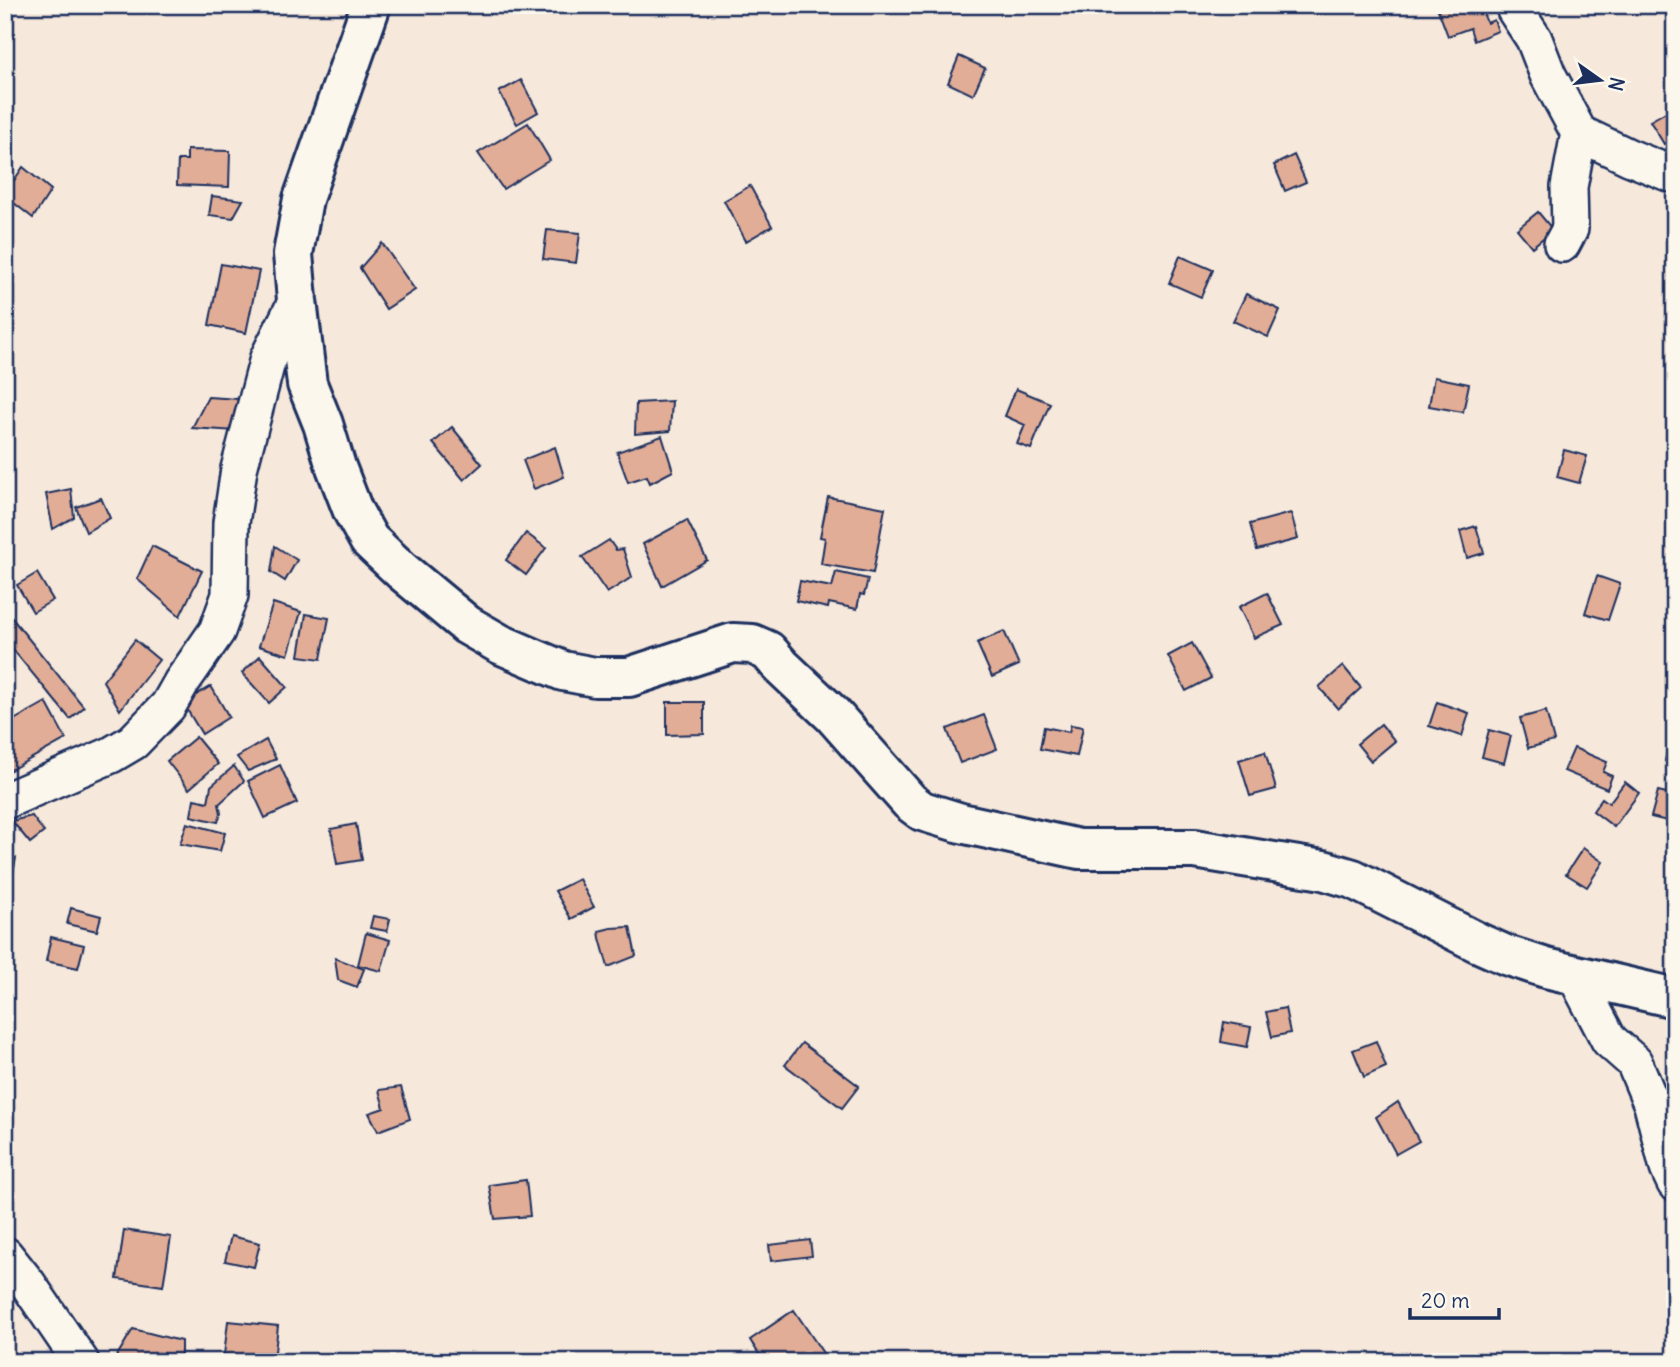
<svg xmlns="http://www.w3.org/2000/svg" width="1680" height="1367" font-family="Delius,sans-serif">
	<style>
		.building { fill: #e2ad96; stroke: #1b2f5e; stroke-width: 2 }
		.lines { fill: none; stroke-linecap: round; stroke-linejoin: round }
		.street-casing { stroke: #1b2f5e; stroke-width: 40 }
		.secondary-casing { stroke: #1b2f5e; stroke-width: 44 }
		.street { stroke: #fbf7ec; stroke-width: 35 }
		.secondary { stroke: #fbf7ec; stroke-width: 38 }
	</style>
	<rect width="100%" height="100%" fill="#f6e8db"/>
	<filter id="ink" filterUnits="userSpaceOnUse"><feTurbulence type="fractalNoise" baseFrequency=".0143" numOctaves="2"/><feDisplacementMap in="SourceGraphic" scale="14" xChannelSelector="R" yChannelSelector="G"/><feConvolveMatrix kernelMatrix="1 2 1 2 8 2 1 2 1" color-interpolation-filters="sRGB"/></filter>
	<g filter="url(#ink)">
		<g class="building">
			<polygon points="1442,5 1480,5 1487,23 1494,20 1498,31 1474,41 1470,28 1448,36 1437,7"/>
			<polygon points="959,56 985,68 973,95 948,83"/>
			<polygon points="521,80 538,112 517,124 499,92"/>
			<polygon points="1675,107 1675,137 1664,144 1650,121"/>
			<polygon points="528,123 550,160 503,189 478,153"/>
			<polygon points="187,150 230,151 229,187 177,185 178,160 187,160"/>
			<polygon points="1294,155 1306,182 1285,191 1274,165"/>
			<polygon points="23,167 51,190 33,218 5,196 5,194"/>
			<polygon points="750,186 772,226 746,241 724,201"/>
			<polygon points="212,196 243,200 233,218 209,215"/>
			<polygon points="1538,212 1553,230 1532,247 1517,229"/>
			<polygon points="547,230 580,233 576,263 543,259"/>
			<polygon points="382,243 415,290 386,309 360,268"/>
			<polygon points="1180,256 1213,270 1201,297 1169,283"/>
			<polygon points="221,264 259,271 246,333 209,325"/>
			<polygon points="1246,294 1280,310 1268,337 1233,321"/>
			<polygon points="1434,377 1469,384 1463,412 1429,406"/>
			<polygon points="1016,389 1050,403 1031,449 1017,444 1025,425 1005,416"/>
			<polygon points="208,397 238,399 236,431 192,428"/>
			<polygon points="672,401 670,431 635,434 636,403"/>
			<polygon points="452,427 482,464 464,480 433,443"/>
			<polygon points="662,436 673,471 650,483 647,476 628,482 617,452"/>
			<polygon points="555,447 564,477 534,489 523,460"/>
			<polygon points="1564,450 1587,456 1579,483 1557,477"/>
			<polygon points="71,489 74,517 53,529 46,494"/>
			<polygon points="828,497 885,508 873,573 821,564 825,538 820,537"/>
			<polygon points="101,498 110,518 86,532 76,507"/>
			<polygon points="1291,513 1298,539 1257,550 1250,524"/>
			<polygon points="687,520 707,560 662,586 643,544"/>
			<polygon points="1476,526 1484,553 1467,558 1460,531"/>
			<polygon points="526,533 546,548 526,575 506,560"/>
			<polygon points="609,540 616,550 623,549 632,577 607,593 582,557"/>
			<polygon points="152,546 202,571 180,616 137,579"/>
			<polygon points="275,546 297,560 285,581 271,572"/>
			<polygon points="836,572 868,579 864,595 860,594 857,609 829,603 828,608 796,601 800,581 832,587"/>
			<polygon points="37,573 53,600 33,612 17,585"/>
			<polygon points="1597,576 1620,584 1608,620 1585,613"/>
			<polygon points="1267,593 1283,625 1254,638 1239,607"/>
			<polygon points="273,603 301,612 288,655 259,646"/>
			<polygon points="306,614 329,618 321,659 299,656"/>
			<polygon points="11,617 84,707 70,719 5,640 5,622"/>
			<polygon points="1004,631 1019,665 992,677 977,643"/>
			<polygon points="135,640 159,660 120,710 103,681"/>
			<polygon points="1192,643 1211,678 1186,691 1168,656"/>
			<polygon points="260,656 287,687 269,703 242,673"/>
			<polygon points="1343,666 1361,688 1338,709 1319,687"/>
			<polygon points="211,686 229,717 202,734 183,703"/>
			<polygon points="46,702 66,739 5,773 5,725"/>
			<polygon points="667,702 704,702 704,734 667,735"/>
			<polygon points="1437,702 1469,713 1462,736 1429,726"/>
			<polygon points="1546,711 1554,741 1528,748 1520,718"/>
			<polygon points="984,715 997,749 960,763 947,729"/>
			<polygon points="1381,724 1395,741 1371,761 1357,744"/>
			<polygon points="1071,725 1083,727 1077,756 1040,749 1044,727 1069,732"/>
			<polygon points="1489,730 1511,736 1504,763 1482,757"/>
			<polygon points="196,737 218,764 189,789 167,761"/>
			<polygon points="266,740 276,759 248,771 237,757"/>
			<polygon points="1669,743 1675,744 1675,763 1665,761"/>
			<polygon points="1574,748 1607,762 1603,772 1612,776 1607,789 1564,771"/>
			<polygon points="1265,752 1276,789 1250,796 1239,760"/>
			<polygon points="280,765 297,803 265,818 248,781"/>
			<polygon points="234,766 244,781 219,804 221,813 218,822 191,816 194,799 208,802 211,786"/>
			<polygon points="1625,782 1639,793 1614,827 1593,811 1602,798 1609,803"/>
			<polygon points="1658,791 1675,795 1675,823 1651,817"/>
			<polygon points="32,816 44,832 30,843 12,821"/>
			<polygon points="187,823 225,833 220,851 180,844"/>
			<polygon points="356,824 362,860 337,864 331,829"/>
			<polygon points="1583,848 1603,862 1587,887 1566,874"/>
			<polygon points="5,856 16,858 10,889 5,888"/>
			<polygon points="579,879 594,907 571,919 555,891"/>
			<polygon points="71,908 101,916 97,931 67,924"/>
			<polygon points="373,916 390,919 387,931 370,928"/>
			<polygon points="630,927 636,956 608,967 600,938 599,931 611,928"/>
			<polygon points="366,933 390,940 381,971 358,965"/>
			<polygon points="51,937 84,945 78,968 46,961"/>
			<polygon points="335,958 364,969 357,987 338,980"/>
			<polygon points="1285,1008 1290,1033 1272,1037 1266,1012"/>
			<polygon points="1224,1022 1251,1027 1247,1047 1221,1042"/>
			<polygon points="1376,1041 1386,1067 1364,1077 1353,1050"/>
			<polygon points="802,1043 859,1086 842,1108 785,1065"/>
			<polygon points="401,1087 410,1119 378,1131 369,1113 384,1108 379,1090"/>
			<polygon points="1398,1102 1419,1141 1396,1154 1376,1117"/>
			<polygon points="526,1180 530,1216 495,1219 489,1185"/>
			<polygon points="124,1230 171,1237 163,1286 117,1279"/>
			<polygon points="231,1236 260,1243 254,1267 225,1261"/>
			<polygon points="810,1240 812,1256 771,1261 769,1245"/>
			<polygon points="794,1310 829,1362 764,1362 750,1340"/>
			<polygon points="228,1321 278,1326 274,1360 224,1355"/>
			<polygon points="133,1329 181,1341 181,1362 117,1362 115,1359"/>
		</g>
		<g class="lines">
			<defs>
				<g id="street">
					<polyline points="1515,10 1534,39 1548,75 1579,133 1629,157 1671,174 1675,174"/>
					<polyline points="1562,244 1570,229 1569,187 1579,133"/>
					<polyline points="5,801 111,755 133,742 168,706 181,683 217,631 230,595 231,523 239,469 268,358 297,300"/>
					<polyline points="1575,975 1609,1040 1634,1062 1652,1105 1668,1168 1675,1183"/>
					<polyline points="5,1255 28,1284 81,1362"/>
				</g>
				<polyline id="secondary" points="371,5 303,199 293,254 297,300 307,384 323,424 336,467 353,511 369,540 402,571 467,625 500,644 563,671 595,677 629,677 733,643 752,644 768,651 781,666 833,715 910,802 922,811 961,823 1079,849 1195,849 1323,870 1353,879 1479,943 1506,955 1546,968 1675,998"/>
			</defs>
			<use href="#street" class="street-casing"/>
			<use href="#secondary" class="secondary-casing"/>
			<use href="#street" class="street"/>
			<use href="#secondary" class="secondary"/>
		</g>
	</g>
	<rect width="1680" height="1367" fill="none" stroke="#fbf7ec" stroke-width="28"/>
	<rect x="14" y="14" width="1652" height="1339" fill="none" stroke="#1b2f5e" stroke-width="2.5" filter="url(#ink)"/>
	<g transform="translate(1600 80) rotate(104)" stroke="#fbf7ec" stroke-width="5" paint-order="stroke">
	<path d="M0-5L12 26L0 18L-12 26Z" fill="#1b2f5e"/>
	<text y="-10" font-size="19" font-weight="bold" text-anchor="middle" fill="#1b2f5e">N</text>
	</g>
	<path d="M1410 1308v10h89v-10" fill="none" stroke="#1b2f5e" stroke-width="3.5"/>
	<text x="1421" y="1308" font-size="21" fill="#1b2f5e" stroke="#fbf7ec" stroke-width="5" paint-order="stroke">20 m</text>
</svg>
